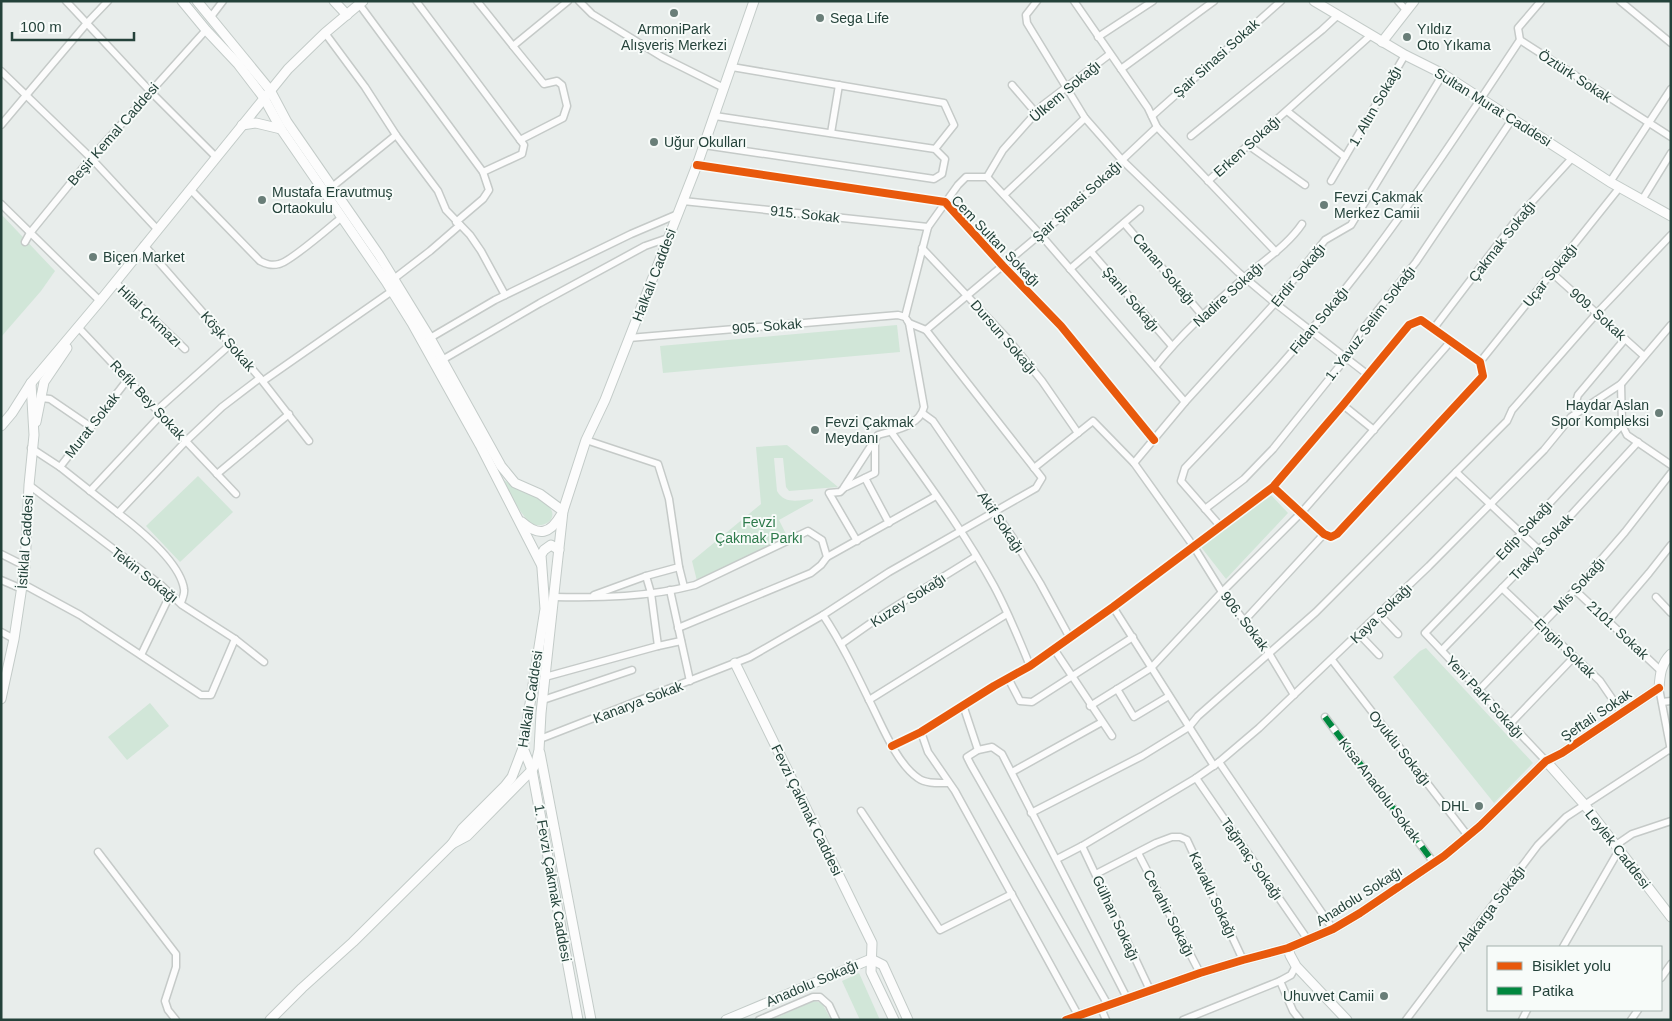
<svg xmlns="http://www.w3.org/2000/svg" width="1672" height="1021" font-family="Arial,sans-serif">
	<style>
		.green { fill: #d1e6d8 }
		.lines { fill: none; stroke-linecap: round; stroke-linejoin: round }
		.street-casing { stroke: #c5cac8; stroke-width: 9 }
		.secondary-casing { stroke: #c3cbc8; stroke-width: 11 }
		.street { stroke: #fcfcfc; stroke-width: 6 }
		.secondary { stroke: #fcfcfc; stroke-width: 9 }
		.quiet { stroke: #00873e; stroke-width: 6; stroke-dasharray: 12 6; stroke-linecap: butt }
		.cycleway-casing { stroke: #f7fbf9; stroke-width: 11 }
		.cycleway { stroke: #e8590c; stroke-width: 8 }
		.poi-dot { fill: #697e78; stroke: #f7fbf9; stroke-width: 2 }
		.labels { text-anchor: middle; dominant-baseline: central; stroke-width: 4; stroke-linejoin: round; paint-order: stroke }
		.poi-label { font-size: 14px; fill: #24423a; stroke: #f7fbf9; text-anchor: start }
		.street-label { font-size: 14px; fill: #24423a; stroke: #f7fbf9 }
		.park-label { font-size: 14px; fill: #2d7a4b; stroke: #f7fbf9 }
	</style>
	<rect width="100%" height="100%" fill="#e8edeb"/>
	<g class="green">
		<polygon points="1,214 55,271 41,291 1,337"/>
		<polygon points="897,325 900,352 663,373 660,346"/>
		<path d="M787 445 838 487 789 491 786 487 783 458H774L777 491C785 505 799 500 813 499V501L779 520 788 538 697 581 692 561 761 504 756 447Z"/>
		<polygon points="198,476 233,512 180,562 146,526"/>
		<path d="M504 480C510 484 516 489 523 492 532 496 545 499 550 508 559 520 541 530 531 523 521 516 508 491 504 480Z"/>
		<polygon points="1271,495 1288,513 1226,579 1201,547"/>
		<polygon points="1426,648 1533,763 1494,803 1393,677 1420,651"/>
		<polygon points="150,703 169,726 127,760 108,737"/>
		<polygon points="859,973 880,1020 860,1020 842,981"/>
		<polygon points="814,1001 822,1003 831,1020 771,1020"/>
	</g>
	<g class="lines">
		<defs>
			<g id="street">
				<polyline points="66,1 150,91 216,157"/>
				<polyline points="416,1 524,145 522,154 483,172"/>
				<polyline points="477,1 513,46 568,1"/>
				<polyline points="579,1 592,14 662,57 724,88"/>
				<polyline points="1037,1 1026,15 1027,23 1085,118 1122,160 1238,272 1275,303 1367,374"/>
				<polyline points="1074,1 1148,108 1157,127 1276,252"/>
				<polyline points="1398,1 1406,10"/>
				<polyline points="1541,1 1518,28 1520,40 1671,137"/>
				<polyline points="1620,1 1671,43"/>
				<polyline points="359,4 483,172 489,190 483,199 456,222"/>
				<polyline points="210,18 223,1"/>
				<polyline points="325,33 365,87 396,135 438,191 446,210 470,235 481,251 505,295"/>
				<polyline points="1098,37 1153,1"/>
				<polyline points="513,46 544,84 557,81 562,85 567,106 563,118 520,140"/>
				<polyline points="732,67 944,103 954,125 935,149"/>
				<polyline points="1121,69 1214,1"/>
				<polyline points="1,71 91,158 157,229"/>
				<polyline points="1012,85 1036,113"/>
				<polyline points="1287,111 1345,157"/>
				<polyline points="1152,116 1281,1"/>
				<polyline points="1,125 87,23 108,1"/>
				<polyline points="831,133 839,85"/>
				<polyline points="1191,136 1322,30 1337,16"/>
				<polyline points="704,145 934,179 942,174 945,159 935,149 715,116"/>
				<polyline points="1248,145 1305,185"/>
				<polyline points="697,165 945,202 1003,266 1061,326 1154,440"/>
				<polyline points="987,177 1003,150 1043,105 1110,54"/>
				<polyline points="1208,181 1371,35"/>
				<polyline points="1331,181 1405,55"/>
				<polyline points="1610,182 1671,89"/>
				<polyline points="332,187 396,135"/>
				<path d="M190 189 260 261C266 264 271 266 279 264 290 262 330 227 342 217"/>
				<polyline points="1004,195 1085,118"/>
				<polyline points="1642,200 1671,153"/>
				<polyline points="683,201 928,227"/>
				<polyline points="1,204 100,301"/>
				<polyline points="1124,223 1203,316"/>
				<polyline points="25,242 30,233 91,158 206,30"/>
				<polyline points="144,245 260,378 309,441"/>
				<polyline points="922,248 1007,338 1042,381 1078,433"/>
				<polyline points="1091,252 1172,346"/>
				<polyline points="1070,269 1140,209"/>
				<polyline points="1552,273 1644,356"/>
				<polyline points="391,281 430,251 460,225"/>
				<polyline points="115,282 185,349"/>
				<polyline points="905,317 928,227 958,185 966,177 987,177 1040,234 1185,402"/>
				<polyline points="78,327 236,494"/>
				<polyline points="1434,328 1520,215 1573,157"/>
				<polyline points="926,330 1068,211 1157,127"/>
				<polyline points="430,338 495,300 631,234 678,214"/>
				<polyline points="629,338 898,315 905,317"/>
				<polyline points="442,360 540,303 645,246 668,238"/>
				<polyline points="1480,362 1620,187"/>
				<path d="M1155 367C1181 334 1212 306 1244 278 1264 260 1287 246 1302 224"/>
				<polyline points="263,381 392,291"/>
				<polyline points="1621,384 1622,425 1627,435 1671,465"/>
				<polyline points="41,398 50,399 91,427"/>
				<polyline points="1343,405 1374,430"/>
				<polyline points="157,410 231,344"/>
				<polyline points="1580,410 1575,405 1578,395 1625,339"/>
				<polyline points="922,413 933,421 1013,538 1040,583 1070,638"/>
				<path d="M892 433C927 482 965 533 994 586 1008 612 1019 639 1030 666"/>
				<polyline points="586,440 658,464 669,499 679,567 646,576 594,595"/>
				<polyline points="31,448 60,467 128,379"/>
				<polyline points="1134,463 1185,402 1275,303 1325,240 1351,225 1443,74"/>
				<polyline points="60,467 118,513 186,441 222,407 260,378"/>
				<polyline points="1034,468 1093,421 1134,463 1194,547 1222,592 1267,650 1294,695"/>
				<polyline points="1456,472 1539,550"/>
				<polyline points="217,474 289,414"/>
				<polyline points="865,478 889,523"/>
				<polyline points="29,485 161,585 182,605 235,639 264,662"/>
				<polyline points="846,487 875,473 875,439"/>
				<polyline points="90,491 161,415"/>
				<polyline points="1205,509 1244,479 1273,449 1346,358 1359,334 1416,262 1513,118"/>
				<path d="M118 513C139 529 180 562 184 589 185 594 182 599 181 603"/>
				<path d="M1221 527 1181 481 1185 468C1248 402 1311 334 1367 261 1421 190 1470 115 1520 40"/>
				<path d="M857 541 829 493 840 492 843 489 878 435C894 430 919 427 924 407L909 323 907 320"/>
				<polyline points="1,554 25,566"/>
				<polyline points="827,557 936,496"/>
				<polyline points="679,567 684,587"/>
				<polyline points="646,576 651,593 658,646"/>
				<polyline points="1,580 22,589"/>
				<polyline points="23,584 80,615 201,695 211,695 235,639"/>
				<polyline points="1502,588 1600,681 1622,713"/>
				<polyline points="670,590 690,681"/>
				<polyline points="1575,590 1660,670"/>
				<path d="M554 597C601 598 649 597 695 585L808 531 822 540 827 557 821 565 811 573 678 628"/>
				<polyline points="1656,597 1671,613"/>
				<polyline points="1113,607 1214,766"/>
				<polyline points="1379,614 1398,634"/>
				<polyline points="823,615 889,572 1036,488 1042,478 926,330 909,323"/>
				<polyline points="1244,621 1324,534"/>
				<polyline points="1608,621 1649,573 1671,545"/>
				<polyline points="1,632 14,639"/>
				<polyline points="1359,634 1379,655"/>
				<polyline points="841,644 888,611 975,557"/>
				<polyline points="1054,649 1112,736"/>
				<polyline points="1442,650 1539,550 1638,442"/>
				<polyline points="141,655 170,595"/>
				<polyline points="1332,660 1468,836"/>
				<polyline points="545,677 658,646 681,641"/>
				<polyline points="1008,678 1020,701 1032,702 1133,637"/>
				<polyline points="1659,688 1671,751"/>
				<polyline points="1117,689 1134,717 1169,696"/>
				<polyline points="1479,690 1575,590 1625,532 1671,473"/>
				<polyline points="543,700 632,670"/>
				<polyline points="869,700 1007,614"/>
				<polyline points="1662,702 1671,701"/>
				<polyline points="963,705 978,750"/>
				<polyline points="1090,706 1151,668 1222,592 1302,512 1451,341"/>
				<polyline points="1325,717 1434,863"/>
				<polyline points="1510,724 1574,657"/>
				<polyline points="921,732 928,752 955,791 1078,1015"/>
				<path d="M540 739 750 657 823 615C841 642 855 671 869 700 881 723 896 763 918 778 926 784 938 783 948 783"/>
				<polyline points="892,746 921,732 994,686 1030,666 1113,607 1273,487 1343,405 1409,325 1421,320 1480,362 1483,376 1337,534 1331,537 1324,534 1273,487"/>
				<polyline points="1546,761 1425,633 1522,533 1622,425"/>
				<polyline points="1219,762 1333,929"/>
				<polyline points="1012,772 1102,722"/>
				<polyline points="1196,778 1308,940"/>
				<polyline points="861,811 940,930 1012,894"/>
				<polyline points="1031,813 1142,756 1189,727 1198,716 1316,612 1507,421 1512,410 1597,313 1671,235"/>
				<polyline points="1616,845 1632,834 1671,821"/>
				<polyline points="1082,846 1150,990"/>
				<polyline points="98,852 176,954 176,967 165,1001 168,1010 176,1020"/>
				<polyline points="1138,853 1200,973"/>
				<polyline points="1057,859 1082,846 1196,778 1219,762 1259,728 1429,566 1544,450 1571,417 1621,384 1671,325"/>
				<polyline points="1096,874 1156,843 1172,837 1180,837 1187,840 1243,960"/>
				<polyline points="1563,947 1619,850"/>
				<polyline points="1661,978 1671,964"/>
				<polyline points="1280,981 1293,1011 1300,1020"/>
				<polyline points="1108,1005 971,765 967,757 978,750 992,747 1002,754 1127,998"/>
				<polyline points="1101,1008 1106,1020"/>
				<polyline points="759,1020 813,997 820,997 829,1005 836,1020"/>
				<polyline points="1183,1020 1280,981 1291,975 1296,966"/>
				<polyline points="1406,1020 1538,845 1566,817 1670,749"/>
				<polyline points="1522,1020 1527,1010"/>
				<polyline points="1631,1020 1638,1010"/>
			</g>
			<g id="secondary">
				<polyline points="182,1 206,30 238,64 264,98 281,129 387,283 412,323 480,445 541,564"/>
				<polyline points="197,1 270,90 287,122 379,255 430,338 501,466 515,483 540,494 563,511"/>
				<polyline points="334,1 347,15"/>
				<polyline points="1314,1 1405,55 1443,74 1610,182 1671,216"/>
				<polyline points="1382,42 1414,1"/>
				<polyline points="242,125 256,123 281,129"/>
				<polyline points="36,422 44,382 67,348"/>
				<polyline points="1,426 12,413 31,383 100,301 288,69 325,33 363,1"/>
				<path d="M522 522C539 537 550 534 561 515"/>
				<polyline points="735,663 872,943 871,972 894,1020"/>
				<polyline points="1,699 14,639 25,566 29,485 34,435 31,383"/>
				<polyline points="523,748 532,770 578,1020"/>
				<polyline points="540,753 591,1020"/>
				<polyline points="1546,761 1584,804 1671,917"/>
				<polyline points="452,844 467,836 532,770 536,763 539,750 541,713 563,511 586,440 605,400 697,165 754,1"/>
				<polyline points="1288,948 1290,955 1296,966 1347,1020"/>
				<polyline points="270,1020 302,988 353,942 452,844 462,829 505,786 512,777 523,748 545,609 541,555 544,550 551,545 559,550"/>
				<polyline points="726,1020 871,959 883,965 908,1020"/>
				<path d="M1066 1020 1200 973 1243 960 1288 948 1333 929 1360 913 1444 856 1480 826 1546 761 1562 753 1659 688C1660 674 1661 664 1671 654"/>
			</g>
		</defs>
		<use href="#street" class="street-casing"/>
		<use href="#secondary" class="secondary-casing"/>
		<use href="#street" class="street"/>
		<use href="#secondary" class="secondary"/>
		<polyline class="quiet" points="1325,717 1434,863"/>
		<defs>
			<g id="cycleway">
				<polyline points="697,165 945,202 1003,266 1061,326 1154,440"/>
				<polyline points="892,746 921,732 994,686 1030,666 1113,607 1273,487 1343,405 1409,325 1421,320 1480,362 1483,376 1337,534 1331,537 1324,534 1273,487"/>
				<polyline points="1066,1020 1200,973 1243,960 1288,948 1333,929 1360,913 1444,856 1480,826 1546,761 1562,753 1659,688"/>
			</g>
		</defs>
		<use href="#cycleway" class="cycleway-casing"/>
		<use href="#cycleway" class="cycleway"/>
	</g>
	<g class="poi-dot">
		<circle cx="674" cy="13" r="5"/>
		<circle cx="820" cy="18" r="5"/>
		<circle cx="1407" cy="37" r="5"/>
		<circle cx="654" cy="142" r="5"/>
		<circle cx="262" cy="200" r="5"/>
		<circle cx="1324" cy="205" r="5"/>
		<circle cx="93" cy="257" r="5"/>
		<circle cx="1659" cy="413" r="5"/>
		<circle cx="815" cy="430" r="5"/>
		<circle cx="1479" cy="806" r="5"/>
		<circle cx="1384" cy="996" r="5"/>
	</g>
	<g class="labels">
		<g class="poi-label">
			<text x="830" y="18">Sega Life</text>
			<text x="674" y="29" text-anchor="middle">ArmoniPark<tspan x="674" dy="16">Alışveriş Merkezi</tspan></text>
			<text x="1417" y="29">Yıldız<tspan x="1417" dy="16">Oto Yıkama</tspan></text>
			<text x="664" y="142">Uğur Okulları</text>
			<text x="272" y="192">Mustafa Eravutmuş<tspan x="272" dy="16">Ortaokulu</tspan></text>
			<text x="1334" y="197">Fevzi Çakmak<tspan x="1334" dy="16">Merkez Camii</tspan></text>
			<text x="103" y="257">Biçen Market</text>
			<text x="1649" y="405" text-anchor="end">Haydar Aslan<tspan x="1649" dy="16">Spor Kompleksi</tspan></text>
			<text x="825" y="422">Fevzi Çakmak<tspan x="825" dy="16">Meydanı</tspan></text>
			<text x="1469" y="806" text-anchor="end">DHL</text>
			<text x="1374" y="996" text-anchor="end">Uhuvvet Camii</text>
		</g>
		<g class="street-label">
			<text transform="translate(1216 58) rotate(-42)">Şair Sinasi Sokak</text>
			<text transform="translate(1575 76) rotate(33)">Öztürk Sokak</text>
			<text transform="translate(1065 91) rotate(-40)">Ülkem Sokağı</text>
			<text transform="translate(1375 106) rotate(-60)">1. Altın Sokağı</text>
			<text transform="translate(1493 107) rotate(32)">Sultan Murat Caddesi</text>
			<text transform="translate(113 134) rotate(-49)">Beşir Kemal Caddesi</text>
			<text transform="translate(1247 146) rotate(-42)">Erken Sokağı</text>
			<text transform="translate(1077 201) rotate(-42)">Şair Şinasi Sokağı</text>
			<text transform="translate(805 214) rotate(6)">915. Sokak</text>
			<text transform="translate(996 241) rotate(46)">Cem Sultan Sokağı</text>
			<text transform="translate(1502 241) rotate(-52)">Çakmak Sokağı</text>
			<text transform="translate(1164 269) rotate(50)">Canan Sokağı</text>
			<text transform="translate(654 275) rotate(-69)">Halkalı Caddesi</text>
			<text transform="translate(1298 275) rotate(-51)">Erdir Sokağı</text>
			<text transform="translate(1550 275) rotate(-51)">Uçar Sokağı</text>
			<text transform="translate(1228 294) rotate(-42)">Nadire Sokağı</text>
			<text transform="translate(1131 299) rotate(50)">Şanlı Sokağı</text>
			<text transform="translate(1598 314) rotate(42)">909. Sokak</text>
			<text transform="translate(150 316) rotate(44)">Hilal Çıkmazı</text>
			<text transform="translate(1319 320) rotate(-50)">Fidan Sokağı</text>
			<text transform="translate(1370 323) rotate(-53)">1. Yavuz Selim Sokağı</text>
			<text transform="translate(767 326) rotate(-5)">905. Sokak</text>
			<text transform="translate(1004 337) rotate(49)">Dursun Sokağı</text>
			<text transform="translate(228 341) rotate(49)">Köşk Sokak</text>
			<text transform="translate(148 400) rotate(47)">Refik Bey Sokak</text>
			<text transform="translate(92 425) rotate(-52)">Murat Sokak</text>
			<text transform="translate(1001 522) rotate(56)">Akif Sokağı</text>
			<text transform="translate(1524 530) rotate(-47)">Edip Sokağı</text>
			<text transform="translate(25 542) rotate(-86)">İstiklal Caddesi</text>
			<text transform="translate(1541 547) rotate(-47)">Trakya Sokak</text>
			<text transform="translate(145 575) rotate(38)">Tekin Sokağı</text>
			<text transform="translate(1579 585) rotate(-48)">Mis Sokağı</text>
			<text transform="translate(908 600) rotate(-33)">Kuzey Sokağı</text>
			<text transform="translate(1381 613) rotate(-44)">Kaya Sokağı</text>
			<text transform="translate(1245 621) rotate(53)">906. Sokak</text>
			<text transform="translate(1618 630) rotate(43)">2101. Sokak</text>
			<text transform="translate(1565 648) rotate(44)">Engin Sokak</text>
			<text transform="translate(1485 697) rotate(47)">Yeni Park Sokağı</text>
			<text transform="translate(530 699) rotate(-81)">Halkalı Caddesi</text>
			<text transform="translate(638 702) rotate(-21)">Kanarya Sokak</text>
			<text transform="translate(1596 715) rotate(-34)">Şeftali Sokak</text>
			<text transform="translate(1400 748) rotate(52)">Oyuklu Sokağı</text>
			<text transform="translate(1380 790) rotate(53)">Kısa Anadolu Sokak</text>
			<text transform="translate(807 810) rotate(64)">Fevzi Çakmak Caddesi</text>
			<text transform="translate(1618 849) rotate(52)">Leylek Caddesi</text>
			<text transform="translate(1252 859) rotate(55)">Tağmaç Sokağı</text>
			<text transform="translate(553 883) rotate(80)">1. Fevzi Çakmak Caddesi</text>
			<text transform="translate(1213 895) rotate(65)">Kavaklı Sokağı</text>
			<text transform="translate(1359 896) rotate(-32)">Anadolu Sokağı</text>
			<text transform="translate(1491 908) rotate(-53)">Alakarga Sokağı</text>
			<text transform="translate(1169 913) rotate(63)">Cevahir Sokağı</text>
			<text transform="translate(1116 918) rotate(65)">Gülhan Sokağı</text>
			<text transform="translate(812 983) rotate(-23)">Anadolu Sokağı</text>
		</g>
		<g class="park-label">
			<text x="759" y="522">Fevzi<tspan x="759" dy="16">Çakmak Parkı</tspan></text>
		</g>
	</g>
	<rect width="1672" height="1021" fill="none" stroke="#24423a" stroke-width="5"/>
	<rect x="1487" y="946" width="175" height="65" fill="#f7fbf9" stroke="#a3b1ad"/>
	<rect x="1497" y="962" width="25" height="8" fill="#e8590c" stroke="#a3b1ad"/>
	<text x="1532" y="971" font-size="15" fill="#24423a">Bisiklet yolu</text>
	<rect x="1497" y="987" width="25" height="8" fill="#00873e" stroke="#a3b1ad"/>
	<text x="1532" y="996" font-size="15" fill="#24423a">Patika</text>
	<path d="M12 32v8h122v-8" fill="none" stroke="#24423a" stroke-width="2.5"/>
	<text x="20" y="32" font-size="15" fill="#24423a" stroke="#f7fbf9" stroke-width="4" paint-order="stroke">100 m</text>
</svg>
